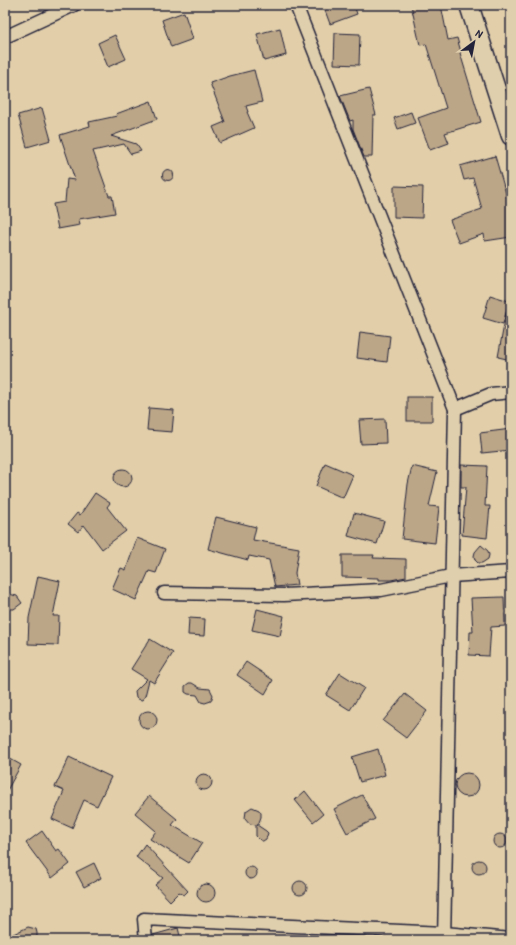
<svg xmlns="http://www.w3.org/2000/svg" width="516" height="945" font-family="'Patrick Hand',sans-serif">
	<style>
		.building { fill: #bca688; stroke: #22223b }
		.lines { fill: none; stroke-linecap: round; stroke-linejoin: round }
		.street-casing { stroke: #22223b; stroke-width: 15 }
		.primary-casing { stroke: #22223b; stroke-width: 21 }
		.street { stroke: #e0cfac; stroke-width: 12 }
		.primary { stroke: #e0cfac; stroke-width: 18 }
	</style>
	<rect width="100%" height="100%" fill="#e2cfaa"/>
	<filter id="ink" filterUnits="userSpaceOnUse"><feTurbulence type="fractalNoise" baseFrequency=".025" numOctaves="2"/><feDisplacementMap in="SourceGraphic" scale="8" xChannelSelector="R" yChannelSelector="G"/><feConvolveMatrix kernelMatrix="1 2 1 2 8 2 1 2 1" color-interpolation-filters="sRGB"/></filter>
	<g filter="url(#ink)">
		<g class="building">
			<polygon points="323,5 354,5 357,14 330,24"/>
			<polygon points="411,5 441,5 448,40 457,38 461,52 460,53 481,122 445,133 449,143 430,150 418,118 446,108 426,44 420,45"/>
			<polygon points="184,12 193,39 171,47 162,20"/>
			<polygon points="280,28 286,55 264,61 257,34"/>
			<polygon points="335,33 360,34 359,65 334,64"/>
			<polygon points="115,35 126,59 108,67 98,43"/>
			<polygon points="254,70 262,102 246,106 248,112 247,112 254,128 220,143 213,127 225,122 210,83 230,76"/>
			<polygon points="369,89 376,115 373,115 372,157 364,157 353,129 353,120 350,121 340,96"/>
			<polygon points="151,101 157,119 111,136 136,144 141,151 131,154 124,144 93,151 109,196 112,196 115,213 79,219 80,225 58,229 53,204 65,202 67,179 75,180 60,135 90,126 89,122 117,116 116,114"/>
			<polygon points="42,108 51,140 27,147 18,115"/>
			<polygon points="411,112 415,123 398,129 394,118"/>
			<polygon points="495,156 509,204 511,204 511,237 485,241 484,234 459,243 450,220 482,209 473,178 464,180 460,166"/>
			<circle cx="168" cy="175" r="5.5"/>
			<polygon points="394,186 423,187 422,218 394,217"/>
			<polygon points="490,295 509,301 503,324 483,318"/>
			<polygon points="506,314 511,315 511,360 498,357"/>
			<polygon points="360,332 390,336 387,362 357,358"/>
			<rect x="407" y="397" width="25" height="24"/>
			<polygon points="149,408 174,410 172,432 147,430"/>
			<polygon points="385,419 386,443 361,444 359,420"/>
			<polygon points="511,429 511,450 482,453 480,433"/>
			<polygon points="325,463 353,475 343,498 316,486"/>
			<polygon points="461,465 487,466 485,506 490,506 487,538 462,535 466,487 461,487"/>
			<polygon points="412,466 437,472 429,506 439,507 435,543 402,539 408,484"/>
			<circle cx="123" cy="478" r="9"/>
			<polygon points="95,493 110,503 107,507 126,531 102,549 84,525 78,532 68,524 77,513 80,515"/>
			<polygon points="354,513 384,521 377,544 348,536"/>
			<polygon points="216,517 256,527 253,540 299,548 295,573 297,585 275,587 269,560 249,556 248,560 208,549"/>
			<polygon points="137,538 165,549 156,573 149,571 136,600 112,589 121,568 126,570"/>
			<polygon points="481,545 488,551 489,555 488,559 482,563 478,563 475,560 474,556 475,552"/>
			<polygon points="342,555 374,555 373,558 406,559 406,577 391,580 379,580 379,578 342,577"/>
			<polygon points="38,576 60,581 53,616 59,616 58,645 28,644 29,618"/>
			<polygon points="9,594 17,596 22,603 14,609 10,609 7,607 5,605 5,597"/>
			<polygon points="504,597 505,626 491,627 489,656 469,655 470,632 473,632 471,598"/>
			<polygon points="257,609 284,616 280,636 252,630"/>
			<polygon points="189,618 205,619 204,636 188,635"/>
			<polygon points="150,639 173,653 154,683 149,680 145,696 142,700 138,699 136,697 135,691 147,679 131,669"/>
			<polygon points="246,662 273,680 265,694 237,675"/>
			<polygon points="340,673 364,688 350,710 326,695"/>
			<polygon points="189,683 192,683 200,688 210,689 213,695 211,701 205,703 201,702 197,695 188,694 185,692 185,686"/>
			<polygon points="405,694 427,711 406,738 383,721"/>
			<circle cx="148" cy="720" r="9"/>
			<polygon points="378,749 385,775 360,782 352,757"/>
			<polygon points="5,756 21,765 5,794"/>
			<polygon points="69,757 111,777 97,806 84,800 72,828 52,819 64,791 55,787"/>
			<circle cx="467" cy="785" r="12"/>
			<circle cx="204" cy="782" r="8"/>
			<polygon points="305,791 323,814 313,822 295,800"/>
			<polygon points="362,795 375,819 347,833 334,809"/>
			<polygon points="149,796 177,819 172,825 202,843 189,863 150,839 156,831 135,813"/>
			<polygon points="252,807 259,810 261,813 261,817 258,825 257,825 266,831 268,833 266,839 263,841 261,841 256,836 256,825 250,824 245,818 246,811"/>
			<polygon points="42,831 56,851 59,849 70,864 52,878 26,843"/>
			<circle cx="500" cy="841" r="7"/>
			<polygon points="145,844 188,891 184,895 179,892 170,901 155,885 163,878 136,857"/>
			<circle cx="479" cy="867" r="7"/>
			<polygon points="94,863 101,878 84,887 76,872"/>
			<circle cx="251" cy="873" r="6"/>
			<circle cx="300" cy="888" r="7"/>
			<circle cx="206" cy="893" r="9"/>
			<polygon points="28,927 36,929 37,933 37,940 5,940 5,938"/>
			<polygon points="178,928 181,940 153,940 153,935"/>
		</g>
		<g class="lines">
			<defs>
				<g id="street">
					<polyline points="296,5 455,409 444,940"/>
					<polyline points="5,37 74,5"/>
					<polyline points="455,409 491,394 511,392"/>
					<polyline points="164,593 284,595 381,590 451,576 511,572"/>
					<polyline points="146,940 144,919 444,933 511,939"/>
				</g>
				<polyline id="primary" points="469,5 511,136"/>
			</defs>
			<use href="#street" class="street-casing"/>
			<use href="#primary" class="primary-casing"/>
			<use href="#street" class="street"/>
			<use href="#primary" class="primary"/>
		</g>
	</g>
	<rect width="516" height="945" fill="none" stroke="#e0cfac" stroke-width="20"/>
	<rect x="10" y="10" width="496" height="925" fill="none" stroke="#22223b" stroke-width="1.5" filter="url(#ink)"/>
	<g transform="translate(474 42) rotate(32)" stroke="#e0cfac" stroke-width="3" paint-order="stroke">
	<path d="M0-3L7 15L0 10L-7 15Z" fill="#22223b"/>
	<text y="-6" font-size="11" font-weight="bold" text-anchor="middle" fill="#22223b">N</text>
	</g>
</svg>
